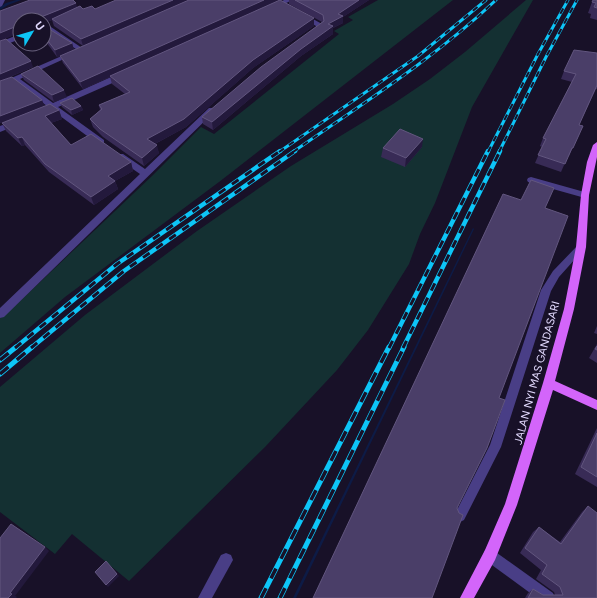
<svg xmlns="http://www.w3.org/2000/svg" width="597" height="598" font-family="Figtree,sans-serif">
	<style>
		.green { fill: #143032 }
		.water { fill: #0d1b46 }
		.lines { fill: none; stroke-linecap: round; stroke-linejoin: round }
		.stream { fill: #0d1b46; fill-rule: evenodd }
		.minor { fill: #493e86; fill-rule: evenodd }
		.major { fill: #d365fa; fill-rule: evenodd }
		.rail-far2-casing { stroke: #0dc5f7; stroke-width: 3 }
		.rail-far1-casing { stroke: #0dc5f7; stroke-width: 4.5 }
		.rail-casing { stroke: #0dc5f7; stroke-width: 5 }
		.rail-far2 { stroke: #181128; stroke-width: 2; stroke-dasharray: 6; stroke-linecap: butt }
		.rail-far1 { stroke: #181128; stroke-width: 3; stroke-dasharray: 8; stroke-linecap: butt }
		.rail { stroke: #181128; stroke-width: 3.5; stroke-dasharray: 11; stroke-linecap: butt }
		.wall { fill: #382b56 }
		.shaded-wall { fill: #23193c }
		.building { fill: #4a3e68; stroke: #62567f }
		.labels { text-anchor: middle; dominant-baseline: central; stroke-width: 4; stroke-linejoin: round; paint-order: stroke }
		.street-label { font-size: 11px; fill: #e2dafe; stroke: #181128 }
	</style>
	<rect width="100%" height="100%" fill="#181128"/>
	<g class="green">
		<polygon points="378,0 453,0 219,182 65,297 0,353 0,318 17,304 153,175 201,127 214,134 339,34 334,31 353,20 348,17"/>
		<polygon points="526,0 533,0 472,107 435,203 420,234 409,264 368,330 337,370 265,447 129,581 72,534 55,554 0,512 0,387 85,315 197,231 291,166 393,104 430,79 465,52"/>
	</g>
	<polygon class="water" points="473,228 474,229 296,598 293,598"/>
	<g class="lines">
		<polygon class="stream" points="16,0 21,0 8,5 0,10 0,7 6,3"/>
		<g class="minor">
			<polygon points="0,0 5,0 2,6 0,7"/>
			<polygon points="284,0 292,0 275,9 270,8"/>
			<polygon points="300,14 304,14 322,24 321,30 314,34 310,34 310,32 316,28 316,26 300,16"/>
			<polygon points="44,24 48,25 85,50 79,51 44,28"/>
			<polygon points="20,34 20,39 0,47 0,42"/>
			<polygon points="73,51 77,53 75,54 20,79 53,103 120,73 126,73 126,77 58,107 104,140 104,144 98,144 52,110 43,113 40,113 40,109 47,106 15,82 0,88 0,83"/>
			<polygon points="209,108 212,108 216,110 4,317 0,318 0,308 140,174 117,158 116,156 117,154 123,154 145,169"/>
			<polygon points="17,120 20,120 20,124 0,132 0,126"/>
			<polygon points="531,177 588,193 589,195 585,198 528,182 527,180 528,178"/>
			<polygon points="581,243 584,245 586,247 584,249 559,277 551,291 501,447 464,520 460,522 456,520 454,516 456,512 490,445 541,290 553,271 578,245"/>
			<polygon points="490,548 553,593 555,598 537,598 485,560 483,555 485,550"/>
			<polygon points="226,553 231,555 233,560 212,598 198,598 221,555"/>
		</g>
		<polygon class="major" points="597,142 597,157 589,195 586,247 574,309 555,381 597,400 597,410 553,390 517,505 495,560 474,598 460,598 485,550 505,504 543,383 564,309 576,247 581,195 587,162 593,145"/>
		<defs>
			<g id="rail-far2">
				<polyline points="279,152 418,56 486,0"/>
				<path d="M293 152C362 104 435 58 496 0"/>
				<polyline points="488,152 538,54 568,0"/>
				<polyline points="499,152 546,57 577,0"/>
			</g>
			<g id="rail-far1">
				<polyline points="15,348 117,264 280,151"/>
				<polyline points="31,348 124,271 295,151"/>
				<polyline points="389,348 488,151"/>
				<polyline points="403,348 500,151"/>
			</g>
			<g id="rail">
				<polyline points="0,360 16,347"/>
				<polyline points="0,374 32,347"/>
				<polyline points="261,598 389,347"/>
				<polyline points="280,598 404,347"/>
			</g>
		</defs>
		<use href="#rail-far2" class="rail-far2-casing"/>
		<use href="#rail-far1" class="rail-far1-casing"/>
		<use href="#rail" class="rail-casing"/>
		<use href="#rail-far2" class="rail-far2"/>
		<use href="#rail-far1" class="rail-far1"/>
		<use href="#rail" class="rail"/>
	</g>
	<g class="wall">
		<polygon points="289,0 369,0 343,17 343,23 333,28 333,34 301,56 213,130 203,124 202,117 322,22 289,4"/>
		<polygon points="597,0 597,20 590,18 591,14 588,13 592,2"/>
		<polygon points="77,7 83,9 314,18 314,26 253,68 186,127 155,144 159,153 144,166 103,137 93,127 90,119 100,110 99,105 125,94 112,84 110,77 83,89 63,63 60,56 83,46 54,26 52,20 44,23 20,20 20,33 19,33 1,40 33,67 1,81 45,106 59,110 62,119 51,123 71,145 131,162 133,171 115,181 118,189 94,205 49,172 25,145 22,146 6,131 2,123 18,117 0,123 0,11"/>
		<polygon points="44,26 72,43 74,50 57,57 44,39"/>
		<polygon points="597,53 597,89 596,89 579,125 583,126 569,156 568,156 561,172 535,163 542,147 540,146 543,138 572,82 561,79 564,71"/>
		<polygon points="21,74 67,97 54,102 24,80"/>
		<polygon points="60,103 81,106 83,110 72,115 62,107"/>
		<polygon points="422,147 405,167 381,157 383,148"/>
		<polygon points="597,326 597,334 594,333"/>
		<polygon points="597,344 597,363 589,358"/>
		<polygon points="597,428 597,487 575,474 596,430"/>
		<polygon points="588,506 597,598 525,598 528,593 533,589 543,595 555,595 554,592 536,579 541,570 520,553 533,532 539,527 560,542 582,512"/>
	</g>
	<g class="shaded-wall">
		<polygon points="173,0 191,0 83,46 81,39"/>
		<polygon points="264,0 280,0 83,89 80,82"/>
		<polygon points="359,0 369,0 343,17 343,23 333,28 333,34 301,56 213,130 212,122 328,24 338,14"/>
		<polygon points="76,3 78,10 44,23 44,20 41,20 41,17"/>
		<polygon points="314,18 314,26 253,68 186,127 149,147 147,139 253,60"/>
		<polygon points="17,26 19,33 0,41 0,33"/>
		<polygon points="72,43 74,50 57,57 55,50"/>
		<polygon points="31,61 33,67 0,81 0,74"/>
		<polygon points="64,90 67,97 54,102 52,95"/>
		<polygon points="42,100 45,107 0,123 0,116"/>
		<polygon points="81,106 83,110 72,115 71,110"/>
		<polygon points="59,110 62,119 48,124 45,116"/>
		<polygon points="22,137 25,145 22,146 18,138"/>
		<polygon points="423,139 422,147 405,167 406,158"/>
		<polygon points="157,145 159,153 144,166 142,158"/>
		<polygon points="131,162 133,171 115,181 118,189 94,205 91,197 108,176"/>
		<polygon points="45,547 49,551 15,596 10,593"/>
		<polygon points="117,574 119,576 108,587 106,585"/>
		<polygon points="12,594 17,597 16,598 8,598"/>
	</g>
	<g class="building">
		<polygon points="30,0 73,0 76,3 41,17 41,20 20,20 20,27 19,28 17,26 0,33 0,11"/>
		<polygon points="116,0 173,0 81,39 52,19 80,6 83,9 92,6 95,9"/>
		<polygon points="189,0 264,0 80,82 60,56"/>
		<polygon points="280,0 314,18 253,60 184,119 147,139 157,145 142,158 100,129 90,119 102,109 99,105 130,92 110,76"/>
		<polygon points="295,0 359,0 338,14 343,16 328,24 333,26 301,49 212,122 202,117 261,67 324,21 323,15"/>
		<polygon points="593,0 597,0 597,8 594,7 596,3 592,2"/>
		<polygon points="44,26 72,43 55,50 44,36"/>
		<polygon points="6,39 31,61 0,74 0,41"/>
		<polygon points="574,50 597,53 597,85 579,125 583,126 573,148 572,148 565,164 538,155 546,139 543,138 576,74 564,71"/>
		<polygon points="38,66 64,90 52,95 21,74"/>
		<polygon points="12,77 42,100 0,116 0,81"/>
		<polygon points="72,98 81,106 71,110 60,103"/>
		<polygon points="50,104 59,110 45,116 71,145 91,134 131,162 108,176 115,181 91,197 45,164 22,137 18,138 2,123"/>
		<polygon points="400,129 423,139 406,158 383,148"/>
		<polygon points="531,180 554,188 545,208 568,216 499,398 505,400 487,448 457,508 459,513 463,515 432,598 313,598 503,194 521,200"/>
		<polygon points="597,346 597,350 595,349"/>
		<polygon points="597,433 597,477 581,467"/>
		<polygon points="588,506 597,513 597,598 528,598 533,589 543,595 563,595 560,587 542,574 547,565 525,548 539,527 561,544"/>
		<polygon points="11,524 45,547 10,593 12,594 8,598 0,598 0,538"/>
		<polygon points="106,561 117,574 106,585 95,572"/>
	</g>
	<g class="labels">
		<g class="street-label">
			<text transform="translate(537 373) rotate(-75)">JALAN NYI MAS GANDASARI</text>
		</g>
	</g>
	<g transform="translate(32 32) rotate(52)"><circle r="19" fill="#181128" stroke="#69617e"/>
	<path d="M0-3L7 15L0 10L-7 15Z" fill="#0dc5f7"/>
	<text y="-6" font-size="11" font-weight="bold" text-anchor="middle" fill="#e2dafe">U</text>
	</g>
</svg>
